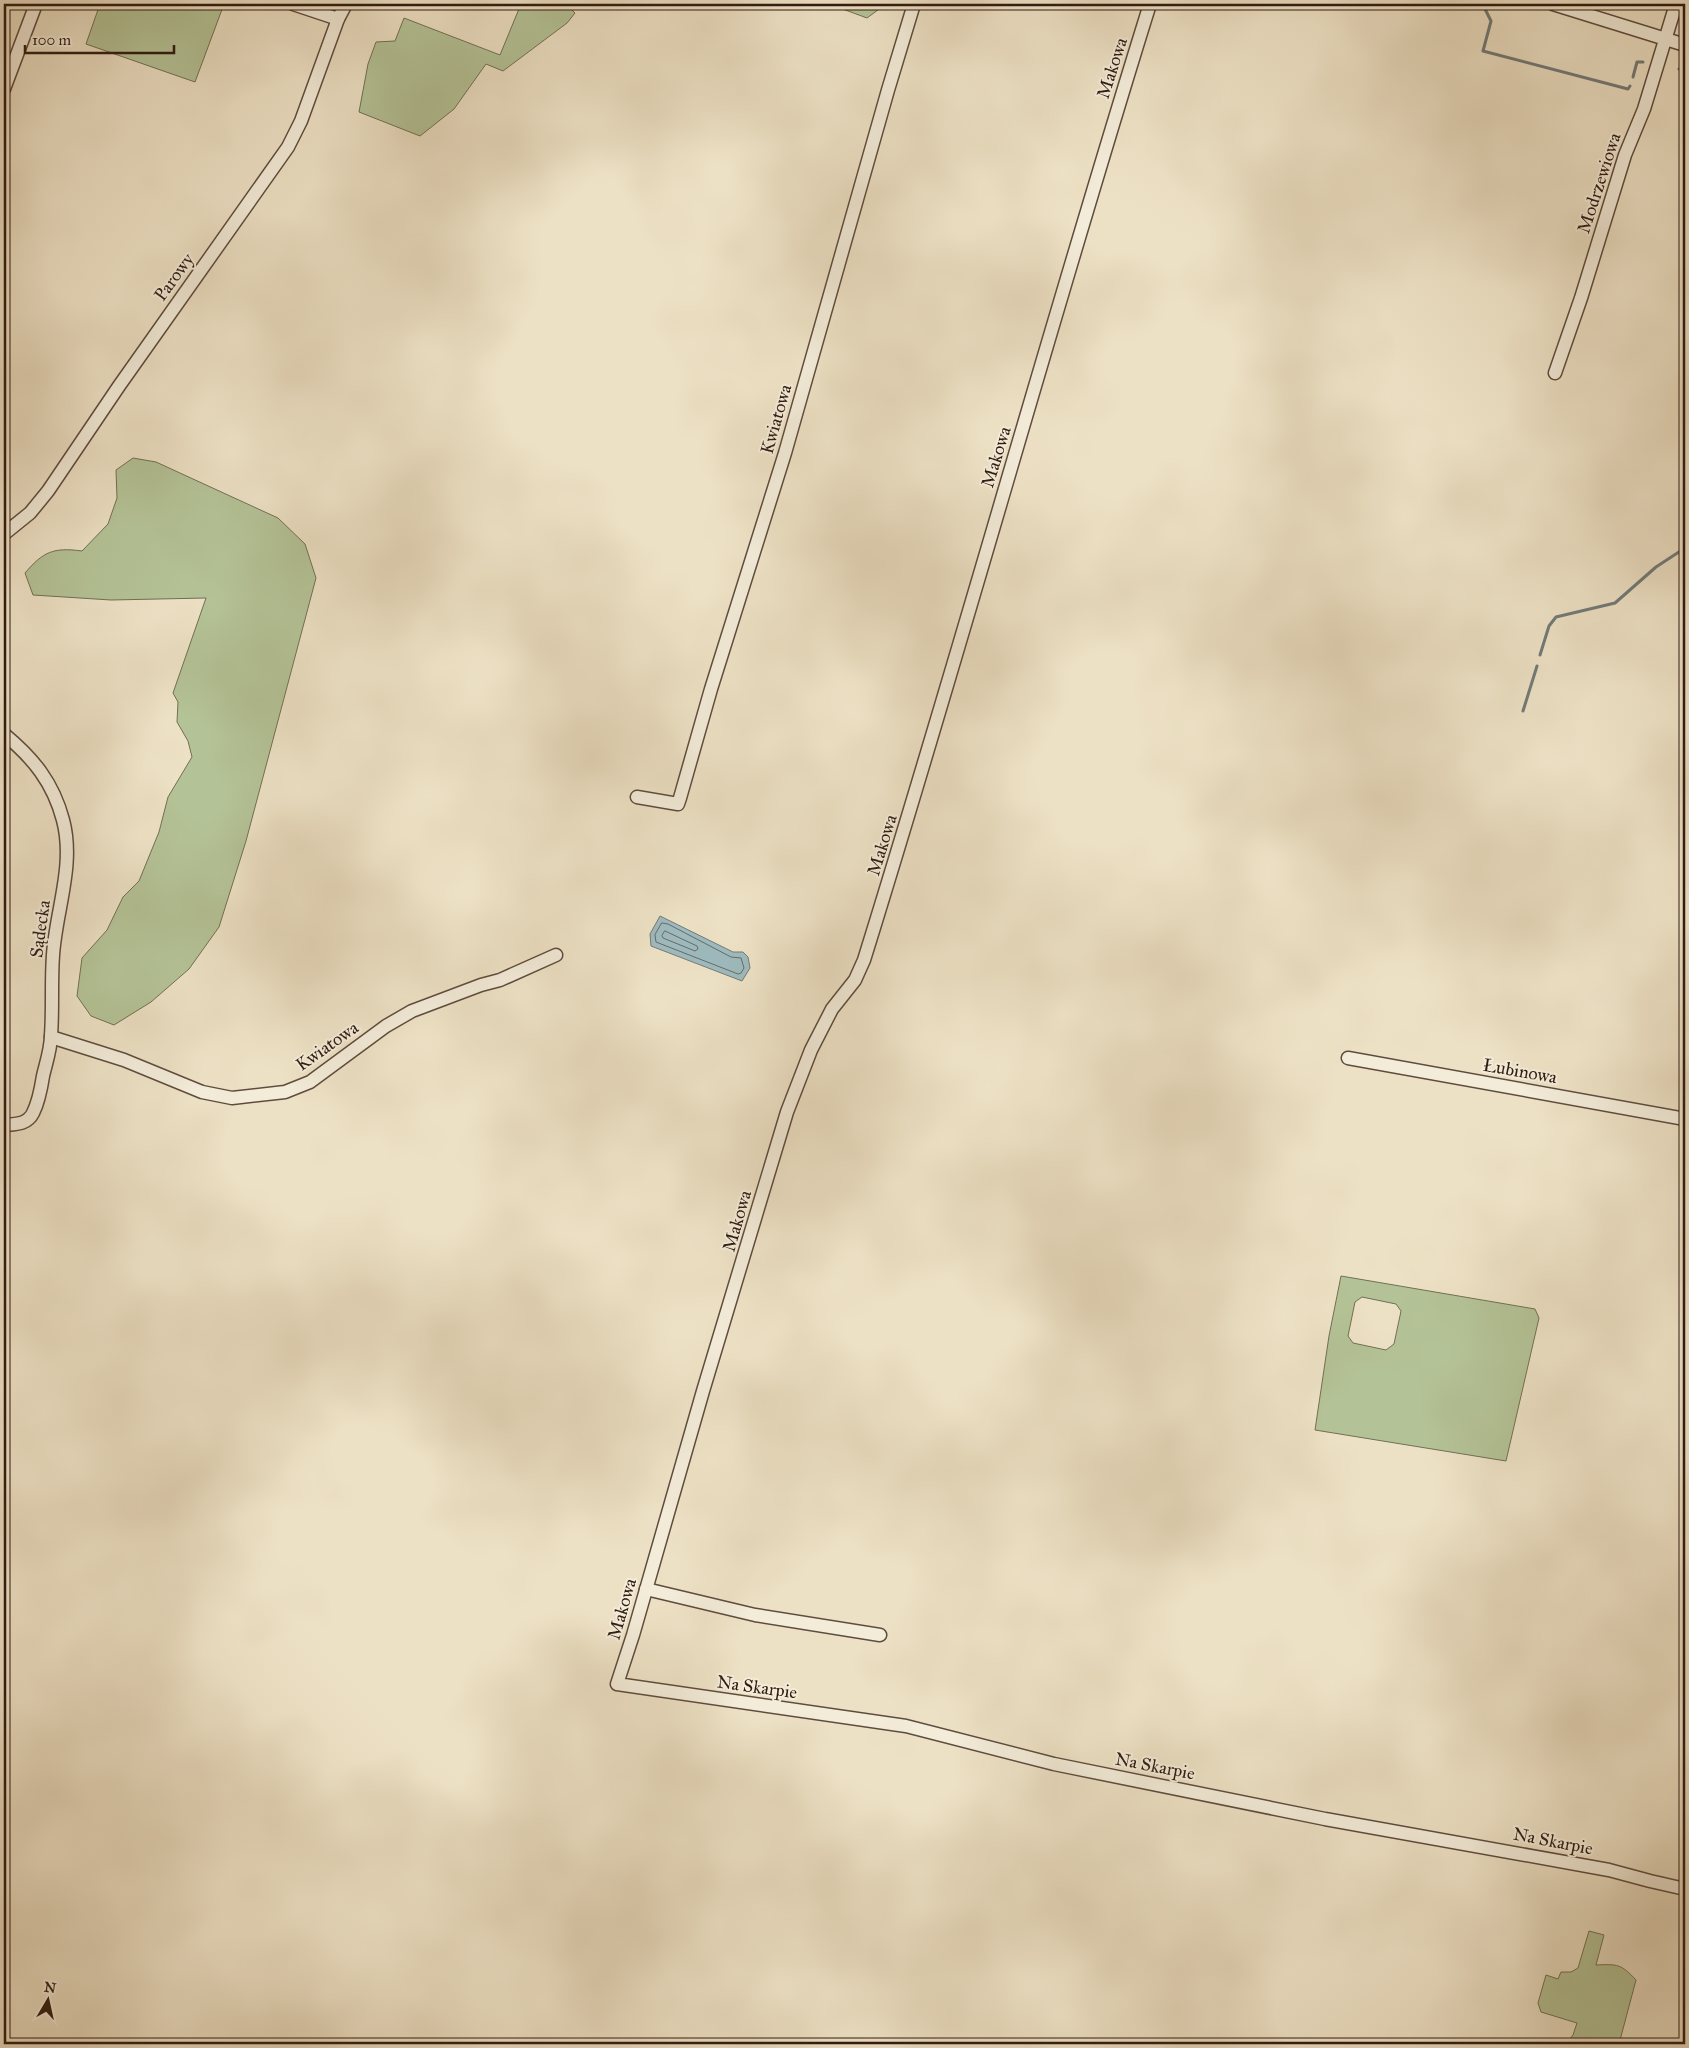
<svg xmlns="http://www.w3.org/2000/svg" width="1689" height="2048" font-family="'IM FELL Great Primer',serif">
	<style>
		.green { fill: #b4c397; stroke: #726f54; fill-rule: evenodd }
		.water { fill: #9ebbbf; stroke: #727b79 }
		.lines { fill: none; stroke-linecap: round; stroke-linejoin: round }
		.shore { stroke: #676b68; stroke-width: 1 }
		.stream { stroke: #727b79; stroke-width: 3 }
		.minor-casing { stroke: #5f4c3e; stroke-width: 15 }
		.minor { stroke: #f3ecd9; stroke-width: 12 }
		.labels { text-anchor: middle; dominant-baseline: central; stroke-width: 4; stroke-linejoin: round; paint-order: stroke }
		.street-label { font-size: 18px; fill: #301b11; stroke: #f3ecd9 }
	</style>
	<rect width="100%" height="100%" fill="#ede1c5"/>
	<filter id="stains"><feTurbulence type="fractalNoise" baseFrequency=".004" numOctaves="4"/><feColorMatrix values="0 0 0 0 .2 0 0 0 0 .09 0 0 0 0 .02 0 0 0 .5 -.17"/></filter>
	<radialGradient id="worn" r=".72"><stop offset=".6" stop-color="#630" stop-opacity="0"/><stop offset="1" stop-color="#630" stop-opacity=".3"/></radialGradient>
	<g class="green">
		<polygon points="100,4 224,4 195,82 86,44"/>
		<polygon points="521,4 566,4 575,13 567,23 503,71 486,64 454,109 420,136 359,112 368,64 376,42 395,41 404,18 500,55"/>
		<polygon points="829,4 886,4 867,18"/>
		<path d="M133 458 156 462 278 518 305 544 316 578 246 841 219 927 189 969 151 1002 114 1025 91 1016 77 996 82 958 107 930 123 897 139 881 159 832 168 797 192 757 188 741 177 722 178 702 173 693 206 598 111 600 33 595 25 573C43 552 53 547 82 551L108 524 117 498 116 470Z"/>
		<path d="M1341 1276 1535 1309 1539 1318 1506 1461 1315 1430 1329 1336ZM1362 1297 1396 1304 1401 1311 1394 1344 1386 1350 1353 1343 1348 1336 1355 1302Z"/>
		<path d="M1589 1931 1604 1935 1596 1965C1618 1964 1621 1964 1636 1980L1619 2044H1566L1573 2035 1577 2023 1541 2012 1538 2003 1546 1975 1558 1979 1561 1972H1571L1578 1968Z"/>
	</g>
	<polygon class="water" points="660,916 733,952 743,952 748,957 750,968 742,981 651,946 650,934"/>
	<g class="lines">
		<g class="shore">
			<polygon points="662,923 668,924 731,957 741,958 744,968 741,973 738,974 656,942 655,935"/>
			<polygon points="665,931 697,946 698,949 695,951 663,938 662,936"/>
		</g>
		<g class="stream">
			<polyline points="1485,4 1485,9 1491,21 1483,51 1628,89 1630,86"/>
			<polyline points="1679,69 1685,71"/>
			<polyline points="1633,77 1637,62 1643,62"/>
			<polyline points="1540,655 1549,626 1556,617 1615,603 1656,567 1685,548"/>
			<polyline points="1523,711 1537,666"/>
		</g>
		<defs>
			<g id="minor">
				<polyline points="293,4 338,19"/>
				<path d="M1150 4C1051 321 963 642 864 960L855 980 832 1009 811 1050 787 1112 703 1391 633 1635 617 1684 906 1726 1054 1764 1325 1819 1609 1870 1650 1881 1685 1889"/>
				<polyline points="1553,4 1685,45"/>
				<polyline points="4,89 36,4"/>
				<polyline points="1555,373 1581,298 1625,155 1644,109 1676,4"/>
				<polyline points="4,534 30,513 48,491 119,386 288,147 301,121 338,19 346,4"/>
				<path d="M4 734C33 758 53 782 63 820 75 865 56 910 53 955 51 982 53 1009 51 1035 51 1049 46 1063 43 1076 41 1089 39 1101 33 1113 27 1125 15 1124 4 1125"/>
				<polyline points="637,797 678,804 680,798 711,689 785,453 888,90 914,4"/>
				<polyline points="51,1037 124,1060 202,1092 232,1098 285,1092 310,1082 386,1026 412,1011 481,985 500,980 556,955"/>
				<polyline points="1348,1058 1685,1119"/>
				<polyline points="646,1589 755,1615 880,1635"/>
			</g>
		</defs>
		<use href="#minor" class="minor-casing"/>
		<use href="#minor" class="minor"/>
	</g>
	<g class="labels">
		<g class="street-label">
			<text transform="translate(1112 68) rotate(-72)">Makowa</text>
			<text transform="translate(1599 183) rotate(-72)">Modrzewiowa</text>
			<text transform="translate(174 277) rotate(-54)">Parowy</text>
			<text transform="translate(776 419) rotate(-74)">Kwiatowa</text>
			<text transform="translate(996 457) rotate(-73)">Makowa</text>
			<text transform="translate(882 845) rotate(-73)">Makowa</text>
			<text transform="translate(40 929) rotate(-82)">Sądecka</text>
			<text transform="translate(327 1046) rotate(-35)">Kwiatowa</text>
			<text transform="translate(1520 1071) rotate(10)">Łubinowa</text>
			<text transform="translate(737 1221) rotate(-74)">Makowa</text>
			<text transform="translate(622 1609) rotate(-74)">Makowa</text>
			<text transform="translate(757 1687) rotate(8)">Na Skarpie</text>
			<text transform="translate(1155 1766) rotate(11)">Na Skarpie</text>
			<text transform="translate(1553 1841) rotate(11)">Na Skarpie</text>
		</g>
	</g>
	<rect width="1689" height="2048" fill="none" stroke="#ede1c5" stroke-width="20"/>
	<rect x="5" y="5" width="1679" height="2038" fill="none" stroke="#301b11" stroke-width="2.5"/>
	<rect x="10" y="10" width="1669" height="2028" fill="none" stroke="#301b11"/>
	<g transform="translate(48 2000) rotate(9)" stroke="#f3ecd9" stroke-width="4" paint-order="stroke">
	<path d="M0-4L9 19L0 12L-9 19Z" fill="#301b11"/>
	<text y="-8" font-size="14" font-weight="bold" text-anchor="middle" fill="#301b11">N</text>
	</g>
	<path d="M25 45v8h149v-8" fill="none" stroke="#301b11" stroke-width="2.5"/>
	<text x="32" y="45" font-size="15" fill="#301b11" stroke="#f3ecd9" stroke-width="4" paint-order="stroke">100 m</text>
	<rect width="100%" height="100%" filter="url(#stains)"/>
	<rect width="100%" height="100%" fill="url(#worn)"/>
</svg>
